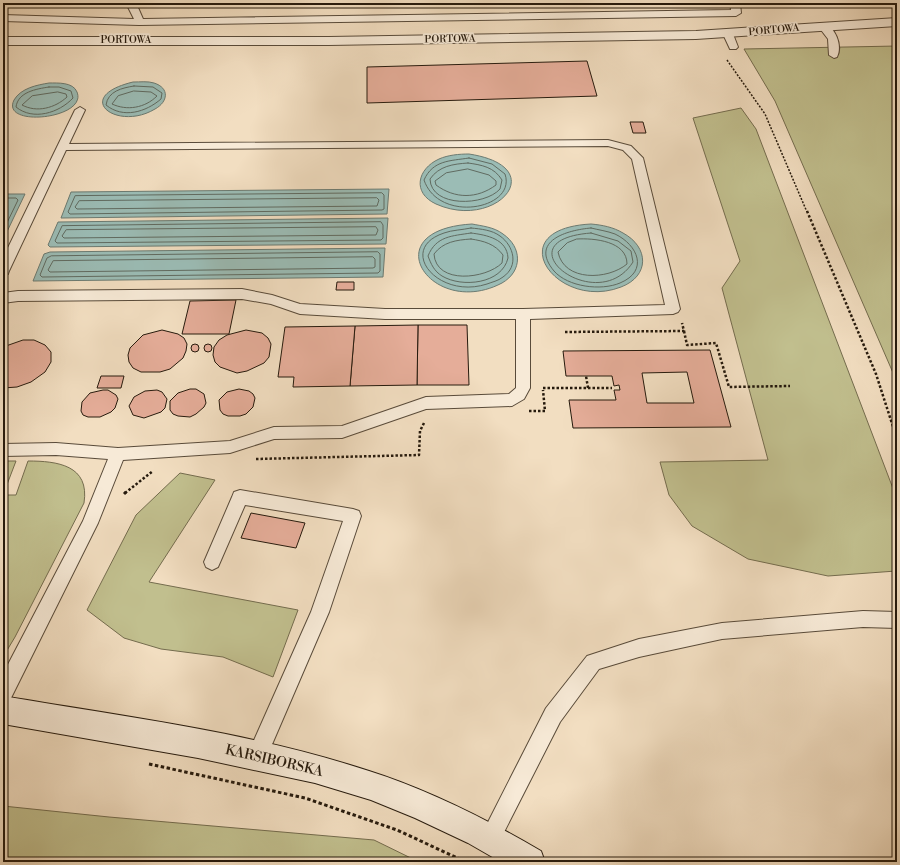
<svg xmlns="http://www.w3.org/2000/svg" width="900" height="865" font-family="'Libre Bodoni',serif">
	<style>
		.green { fill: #c1bf8e; stroke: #746c4e }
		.water { fill: #9bbcb5; stroke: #6c7b72 }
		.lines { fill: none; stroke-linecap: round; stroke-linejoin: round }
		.shore { stroke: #606b61; stroke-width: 1 }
		.building { fill: #e5ad99; stroke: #261a0d; fill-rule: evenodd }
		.lane-casing { stroke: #594b3a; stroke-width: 2 }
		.street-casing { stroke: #594b3a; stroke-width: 2 }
		.secondary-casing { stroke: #261a0d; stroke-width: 2 }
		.path-far2 { stroke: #261a0d; stroke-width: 1.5; stroke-dasharray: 2 1.5; stroke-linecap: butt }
		.path-far1 { stroke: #261a0d; stroke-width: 2.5; stroke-dasharray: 2.5 2; stroke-linecap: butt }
		.path { stroke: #261a0d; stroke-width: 3; stroke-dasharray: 3.5 2.5; stroke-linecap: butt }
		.lane { fill: #f7ead7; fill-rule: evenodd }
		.street { fill: #f7ead7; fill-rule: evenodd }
		.secondary { fill: #f7ead7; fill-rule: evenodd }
		.labels { text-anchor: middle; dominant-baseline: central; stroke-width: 3.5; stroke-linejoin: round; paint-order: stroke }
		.far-street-label { font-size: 10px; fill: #261a0d; stroke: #f7ead7 }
		.near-street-label { font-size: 14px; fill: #261a0d; stroke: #f7ead7 }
	</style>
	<rect width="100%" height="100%" fill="#f2dec1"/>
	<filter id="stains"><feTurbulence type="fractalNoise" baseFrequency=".005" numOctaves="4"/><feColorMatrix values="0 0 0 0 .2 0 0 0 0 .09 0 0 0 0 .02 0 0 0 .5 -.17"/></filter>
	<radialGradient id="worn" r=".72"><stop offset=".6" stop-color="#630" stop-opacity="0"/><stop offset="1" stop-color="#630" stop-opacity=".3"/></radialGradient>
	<g class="green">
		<polygon points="897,46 897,382 775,101 744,49"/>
		<polygon points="741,108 756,129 897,499 897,570 896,571 828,576 748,559 692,526 669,495 660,462 768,460 722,288 740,261 693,118"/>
		<path d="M3 461H16L3 495H16L28 461C57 461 90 465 84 503L15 637 3 657Z"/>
		<polygon points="180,473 215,480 149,582 298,610 273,677 223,657 161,649 124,638 87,610 136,515"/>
		<polygon points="3,806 109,817 374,840 419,862 3,862"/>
	</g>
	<g class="water">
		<path d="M133 82C140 82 148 81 154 83 170 88 168 102 155 109 117 132 71 97 133 82Z"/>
		<path d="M49 83C58 83 73 82 77 92 88 119 0 128 14 100 21 88 37 85 49 83Z"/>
		<path d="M469 154C553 167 496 231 436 204 412 193 417 169 439 159 448 155 459 154 469 154Z"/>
		<polygon points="389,189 387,214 61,218 71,192"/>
		<polygon points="4,194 25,194 3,240 3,196"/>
		<polygon points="388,218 386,244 50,247 48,245 58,222"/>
		<path d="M472 224C482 226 494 227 503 234 522 247 523 271 502 283 432 320 371 230 472 224Z"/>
		<path d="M591 224C602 225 613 227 623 233 649 247 650 276 621 287 557 312 497 229 591 224Z"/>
		<polygon points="385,248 383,277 33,281 44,254 50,252"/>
	</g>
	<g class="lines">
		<g class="shore">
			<path d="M134 86 153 87 162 93 161 99C146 112 123 119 106 105 108 91 122 88 134 86Z"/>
			<path d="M49 87H59L71 91 73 98C59 113 33 121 16 107 18 92 36 89 49 87Z"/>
			<path d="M134 91 151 92 157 96C145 108 127 111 112 104L118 96Z"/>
			<path d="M58 92 66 94 67 97C55 108 37 113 22 105L32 96Z"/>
			<path d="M469 158 492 164 505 174C517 209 439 224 424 180 433 160 450 161 469 158Z"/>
			<path d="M468 163C482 165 494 167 502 180L500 189C485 206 431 208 430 179 439 166 453 164 468 163Z"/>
			<path d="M468 169 489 175 496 181V185C477 199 455 199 436 185L435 181 446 173Z"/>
			<polygon points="382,193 384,195 384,209 382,210 70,214 68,212 75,196"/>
			<polyline points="3,198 16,198 18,200 3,231"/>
			<polygon points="377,198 379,200 377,206 77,209 75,207 79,201"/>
			<polygon points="381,222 383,225 383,238 381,240 57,243 55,241 62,226"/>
			<polygon points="376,227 378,230 376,235 64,238 62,236 66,230"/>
			<path d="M471 228C481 229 492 230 500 236 514 246 519 266 503 277 498 281 492 282 487 284 438 300 396 249 444 233 452 230 462 230 471 228Z"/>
			<path d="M591 228C599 230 607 231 615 234 638 245 649 271 620 283 601 291 568 287 554 271 529 241 567 230 591 228Z"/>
			<path d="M471 233C487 235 507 239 508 258 502 284 462 288 442 276 434 271 431 264 428 256 436 236 452 236 471 233Z"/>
			<path d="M591 233 618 241 631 251 633 262C597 319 497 240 591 233Z"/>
			<path d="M471 239C484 241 495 244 503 255L502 263C486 279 436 285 434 254 443 242 456 240 471 239Z"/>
			<path d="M577 239C594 238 627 241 627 264 608 280 564 282 558 252L567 243Z"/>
			<polygon points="378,252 380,254 380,271 378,273 42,277 40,275 47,258 51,256"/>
			<polygon points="373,257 375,259 375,267 373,268 50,272 48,270 53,261"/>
		</g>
	</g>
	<g class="building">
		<polygon points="587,61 597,96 367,103 367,67"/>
		<polygon points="630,122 643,122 646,133 633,133"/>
		<polygon points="337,282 354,282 354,290 336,290"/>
		<polygon points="236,300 229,334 182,334 190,301"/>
		<polygon points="418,325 467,325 469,385 417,385"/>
		<polygon points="418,325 417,385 350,386 355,326"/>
		<polygon points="355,326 350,386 293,387 294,377 278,377 285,327"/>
		<polygon points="162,330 178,334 184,338 187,344 186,351 183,358 170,369 160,372 141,372 133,368 129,362 128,355 130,348 143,335"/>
		<polygon points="246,330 262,333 268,338 271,344 269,357 264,363 247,371 237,373 220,367 215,362 213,355 214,347 219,340 227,335"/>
		<polygon points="23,340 34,340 45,345 51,352 51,362 45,372 31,382 17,387 3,388 3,347"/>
		<circle cx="195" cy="348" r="4"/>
		<circle cx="208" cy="348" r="4"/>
		<path d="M710 350 731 427 573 428 569 400H616L614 390H620L619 385 614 386 612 376H566L563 351ZM687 372 694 403H647L642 373Z"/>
		<polygon points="101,376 124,376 121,388 97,388"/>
		<polygon points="190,389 196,389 204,394 206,403 204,407 196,414 190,417 178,416 173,414 170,410 170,401 178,393"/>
		<polygon points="239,389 249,391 253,394 255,398 253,407 246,414 240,416 228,416 223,414 220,410 219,400 227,392"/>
		<polygon points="103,390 108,390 116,395 118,399 115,408 111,412 100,417 88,417 83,415 81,411 82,402 90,393"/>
		<polygon points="157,390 162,392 167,399 165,408 161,412 144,418 133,415 129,406 134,397 145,391"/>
		<polygon points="251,513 305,523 296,548 241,538"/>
	</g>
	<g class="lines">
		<defs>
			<g id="lane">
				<polygon points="126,3 136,3 143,19 731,10 730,3 740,3 741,13 736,16 139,25 3,21 3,15 134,19"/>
				<path d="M823 23C835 26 843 46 837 57L834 58 829 55 828 39 818 26Z"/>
				<polygon points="728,31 733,34 738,47 736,49 730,49 723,34"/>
				<polygon points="80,107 85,110 69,144 608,140 631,146 643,158 680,309 678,312 673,314 530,319 530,388 524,399 512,406 426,409 342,438 274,439 230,453 123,460 98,523 10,700 3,702 3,674 83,521 108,459 56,455 3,456 3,444 56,443 118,448 230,441 274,427 342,426 426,397 509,394 516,388 516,319 385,319 300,314 271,304 242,299 18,301 3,303 3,293 18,291 242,289 272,295 300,304 385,309 523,309 665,305 632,159 623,150 608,146 66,150 9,271 8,274 3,275 3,258 75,110"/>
				<polygon points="240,490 353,509 359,511 361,516 329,612 264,763 257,766 250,763 247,756 311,612 343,521 245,505 218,567 212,570 206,567 204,562 232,497 234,492"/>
				<polygon points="863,611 897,612 897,628 863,627 722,639 639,657 599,669 560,722 497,846 490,849 483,846 480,839 483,832 546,708 587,656 639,639 722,623"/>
			</g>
			<polygon id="street" points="897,18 897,26 696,39 329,45 3,45 3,37 329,37 696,31"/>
			<path id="secondary" d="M3 696C125 717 251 732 369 771 429 790 486 819 541 851L545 862H501L468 843 415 818 371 800 315 783 198 758 3 724Z"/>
		</defs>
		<use href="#lane" class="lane-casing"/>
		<use href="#street" class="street-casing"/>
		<use href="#secondary" class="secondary-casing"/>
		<polyline class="path-far2" points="727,60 765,114 807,212"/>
		<g class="path-far1">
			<polyline points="807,211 876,374 897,439"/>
			<polyline points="684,331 687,345 716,343 729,387 790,386"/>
			<polyline points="565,332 684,331 682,323"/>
			<polyline points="543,388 588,388 586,376"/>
			<polyline points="588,388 612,388"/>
			<polyline points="529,411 545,411 543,390"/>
			<polyline points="256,459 419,455 420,431 424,423"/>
			<polyline points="125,493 153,471"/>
		</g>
		<g class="path">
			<polyline points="124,494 126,492"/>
			<polyline points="149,764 305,798 397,830 466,862"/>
		</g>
		<use href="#lane" class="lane"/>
		<use href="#street" class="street"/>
		<use href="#secondary" class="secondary"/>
	</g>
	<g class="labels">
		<g class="far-street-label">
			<text transform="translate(774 30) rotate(-5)">PORTOWA</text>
			<text transform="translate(450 39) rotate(-1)">PORTOWA</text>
			<text x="126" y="40">PORTOWA</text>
		</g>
		<g class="near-street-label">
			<text transform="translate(274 761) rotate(13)">KARSIBORSKA</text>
		</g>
	</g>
	<rect width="900" height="865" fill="none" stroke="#f2dec1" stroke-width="16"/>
	<rect x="4" y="4" width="892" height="857" fill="none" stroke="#261a0d" stroke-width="2"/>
	<rect x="8" y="8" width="884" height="849" fill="none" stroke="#261a0d"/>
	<rect width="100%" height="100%" filter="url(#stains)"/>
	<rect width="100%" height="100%" fill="url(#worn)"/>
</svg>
